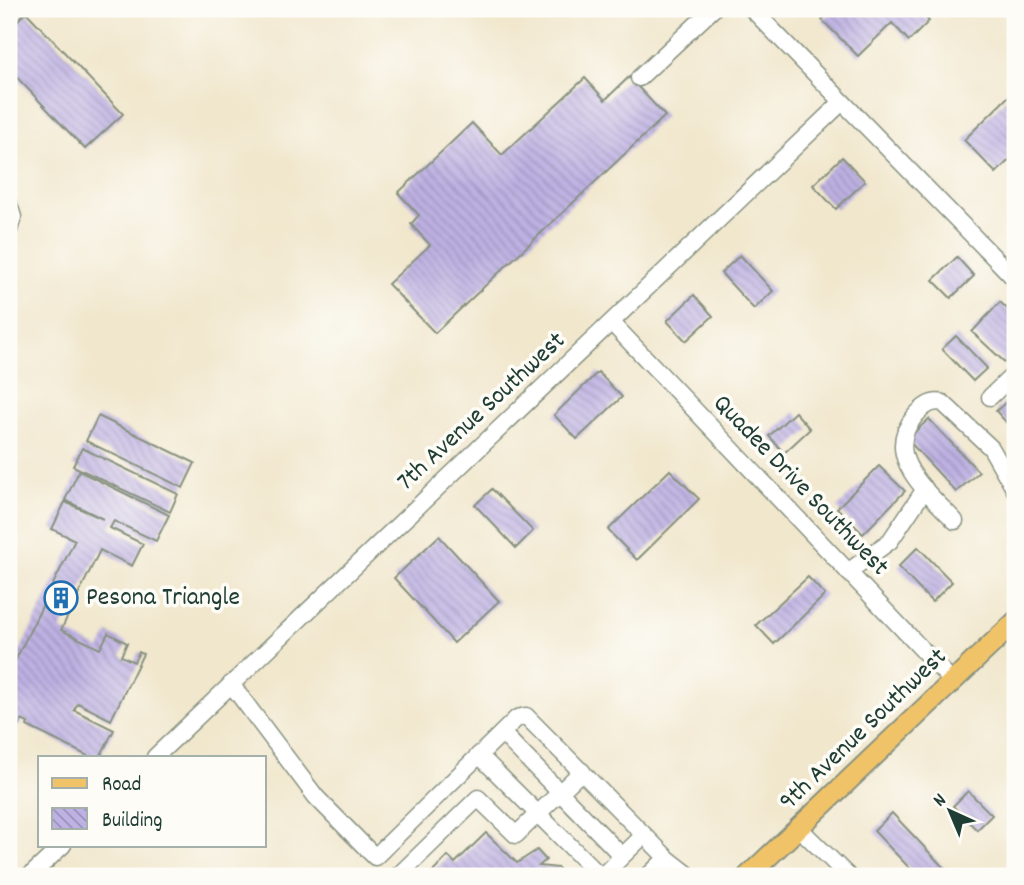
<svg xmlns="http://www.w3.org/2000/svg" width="1024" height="885" font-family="Dekko,sans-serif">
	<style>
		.building { fill: url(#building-back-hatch) }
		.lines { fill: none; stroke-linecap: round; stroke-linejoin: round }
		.minor-casing { stroke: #889280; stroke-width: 19 }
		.major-casing { stroke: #889280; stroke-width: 23 }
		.minor { stroke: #fff; stroke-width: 16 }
		.major { stroke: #f1c369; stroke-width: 19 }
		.labels { text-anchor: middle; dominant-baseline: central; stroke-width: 7; stroke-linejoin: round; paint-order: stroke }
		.street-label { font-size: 26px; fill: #1f3d34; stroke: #fdfcf7 }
		.poi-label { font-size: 26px; fill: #1f3d34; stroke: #fdfcf7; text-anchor: start }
	</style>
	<defs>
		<pattern id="building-back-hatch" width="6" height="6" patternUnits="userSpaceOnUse" patternTransform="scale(1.75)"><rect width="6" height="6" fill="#beb1e3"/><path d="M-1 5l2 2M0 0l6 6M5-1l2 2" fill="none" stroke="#9a91b9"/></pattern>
	</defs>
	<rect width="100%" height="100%" fill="#fdfcf7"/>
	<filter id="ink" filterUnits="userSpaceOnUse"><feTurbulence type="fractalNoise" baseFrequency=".0143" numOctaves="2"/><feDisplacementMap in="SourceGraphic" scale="14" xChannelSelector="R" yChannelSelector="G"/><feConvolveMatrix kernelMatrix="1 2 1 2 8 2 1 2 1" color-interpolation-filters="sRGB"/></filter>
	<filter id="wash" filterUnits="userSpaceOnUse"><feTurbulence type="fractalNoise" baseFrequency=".00686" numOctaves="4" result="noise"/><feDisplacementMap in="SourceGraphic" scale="28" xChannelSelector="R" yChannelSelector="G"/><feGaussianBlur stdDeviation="1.57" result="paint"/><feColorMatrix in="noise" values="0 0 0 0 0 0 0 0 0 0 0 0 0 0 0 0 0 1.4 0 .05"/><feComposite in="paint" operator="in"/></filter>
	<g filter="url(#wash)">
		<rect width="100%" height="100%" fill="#f1e7cd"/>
		<g id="blocks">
			<g class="building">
				<polygon points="833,9 917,9 929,21 909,41 892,23 858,56 822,20"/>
				<polygon points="26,12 123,114 85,149 9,69 9,29"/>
				<polygon points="629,77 665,116 435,333 388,284 430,245 411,224 419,215 398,193 472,123 502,155 585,78 605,100"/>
				<polygon points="1015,90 1015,154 996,173 964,140"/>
				<polygon points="842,157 865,181 836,209 813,185"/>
				<polygon points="740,255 773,291 754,309 721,273"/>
				<polygon points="957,257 974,276 951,298 933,280"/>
				<polygon points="694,295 713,316 686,341 667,321"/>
				<polygon points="1000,302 1015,316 1015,362 1010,367 972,332"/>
				<polygon points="956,336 987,368 973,381 942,349"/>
				<polygon points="598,372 622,397 577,439 554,415"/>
				<polygon points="1015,394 1015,432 996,411"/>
				<polygon points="795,412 810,429 784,453 769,436"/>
				<polygon points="98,416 195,463 183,488 86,441"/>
				<polygon points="929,419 979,472 956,492 907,439"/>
				<polygon points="82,448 178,494 170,512 73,466"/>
				<polygon points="879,466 905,491 863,534 837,508"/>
				<polygon points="670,470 699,499 637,560 608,530"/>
				<polygon points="79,471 169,515 156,541 114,521 110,528 143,544 132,566 100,550 61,630 100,649 108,633 127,643 121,656 134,662 139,652 143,654 111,720 78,703 74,710 114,730 100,757 90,757 27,726 28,723 22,720 19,726 9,722 9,673 75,540 52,529 65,502 103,519 65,500"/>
				<polygon points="492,489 533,531 516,548 475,505"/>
				<polygon points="439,536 499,601 454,643 394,578"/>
				<polygon points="918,547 952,582 932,602 898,567"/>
				<polygon points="808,577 825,595 774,644 756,625"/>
				<polygon points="968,791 992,815 977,830 953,806"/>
				<polygon points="892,813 945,869 937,876 917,876 874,831"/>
				<polygon points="486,833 517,863 537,850 546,860 539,866 558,868 565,876 429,876 448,856 455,863"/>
			</g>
		</g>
	</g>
	<g filter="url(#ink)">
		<use href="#blocks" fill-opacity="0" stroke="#889280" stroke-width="2"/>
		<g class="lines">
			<defs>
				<g id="minor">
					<polyline points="752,9 1015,279"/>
					<polyline points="639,78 713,9"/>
					<polyline points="9,205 13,217 9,230"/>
					<polyline points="612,323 953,682"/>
					<polyline points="990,397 1013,375"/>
					<path d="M955 521C927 491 881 456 915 416 923 407 931 400 943 403L991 448 1015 490"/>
					<polyline points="848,572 890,541 925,489"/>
					<polyline points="231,684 316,797 375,857 517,718 526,716 667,858"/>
					<polyline points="502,733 622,856"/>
					<polyline points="479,755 600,876"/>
					<polyline points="155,757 842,102"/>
					<polyline points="799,828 848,876"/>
					<polyline points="30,876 63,845"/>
					<polyline points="398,876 478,798 516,835 582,771"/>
					<polyline points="602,876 644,835"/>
					<polyline points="648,876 667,858 690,876"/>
				</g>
				<polyline id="major" points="748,876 1015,622"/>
			</defs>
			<use href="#minor" class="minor-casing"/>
			<use href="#major" class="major-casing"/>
			<use href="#minor" class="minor"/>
			<use href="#major" class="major"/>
		</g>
	</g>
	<defs>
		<symbol id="building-ring" viewBox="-11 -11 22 22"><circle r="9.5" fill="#fdfcf7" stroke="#1f6fb2" stroke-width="1.5"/><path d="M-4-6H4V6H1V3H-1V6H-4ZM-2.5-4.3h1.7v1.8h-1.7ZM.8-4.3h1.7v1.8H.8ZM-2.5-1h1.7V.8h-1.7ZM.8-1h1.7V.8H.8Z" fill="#1f6fb2"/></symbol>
	</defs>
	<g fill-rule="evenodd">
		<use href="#building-ring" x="42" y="579" width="38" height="38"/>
	</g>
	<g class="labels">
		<g class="street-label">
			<text transform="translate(482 412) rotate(-43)">7th Avenue Southwest</text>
			<text transform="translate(800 486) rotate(46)">Quadee Drive Southwest</text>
			<text transform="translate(864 730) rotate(-44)">9th Avenue Southwest</text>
		</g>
		<g class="poi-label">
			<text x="86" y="598">Pesona Triangle</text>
		</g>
	</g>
	<rect width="1024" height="885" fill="none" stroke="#fdfcf7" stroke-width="35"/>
	<rect x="38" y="756" width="228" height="91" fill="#fdfcf7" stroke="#a4b0a9" stroke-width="2"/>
	<rect x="52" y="778" width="35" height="10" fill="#f1c369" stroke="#a4b0a9" stroke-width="2"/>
	<text x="102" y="790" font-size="21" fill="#1f3d34">Road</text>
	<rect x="52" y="808" width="35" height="21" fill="url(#building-back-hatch)" stroke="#a4b0a9" stroke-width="2"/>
	<text x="102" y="826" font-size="21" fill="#1f3d34">Building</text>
	<g transform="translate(950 811) rotate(316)" stroke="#fdfcf7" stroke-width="5" paint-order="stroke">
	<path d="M0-5L12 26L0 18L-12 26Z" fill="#1f3d34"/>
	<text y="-10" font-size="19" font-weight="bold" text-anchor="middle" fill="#1f3d34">N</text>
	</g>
</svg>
